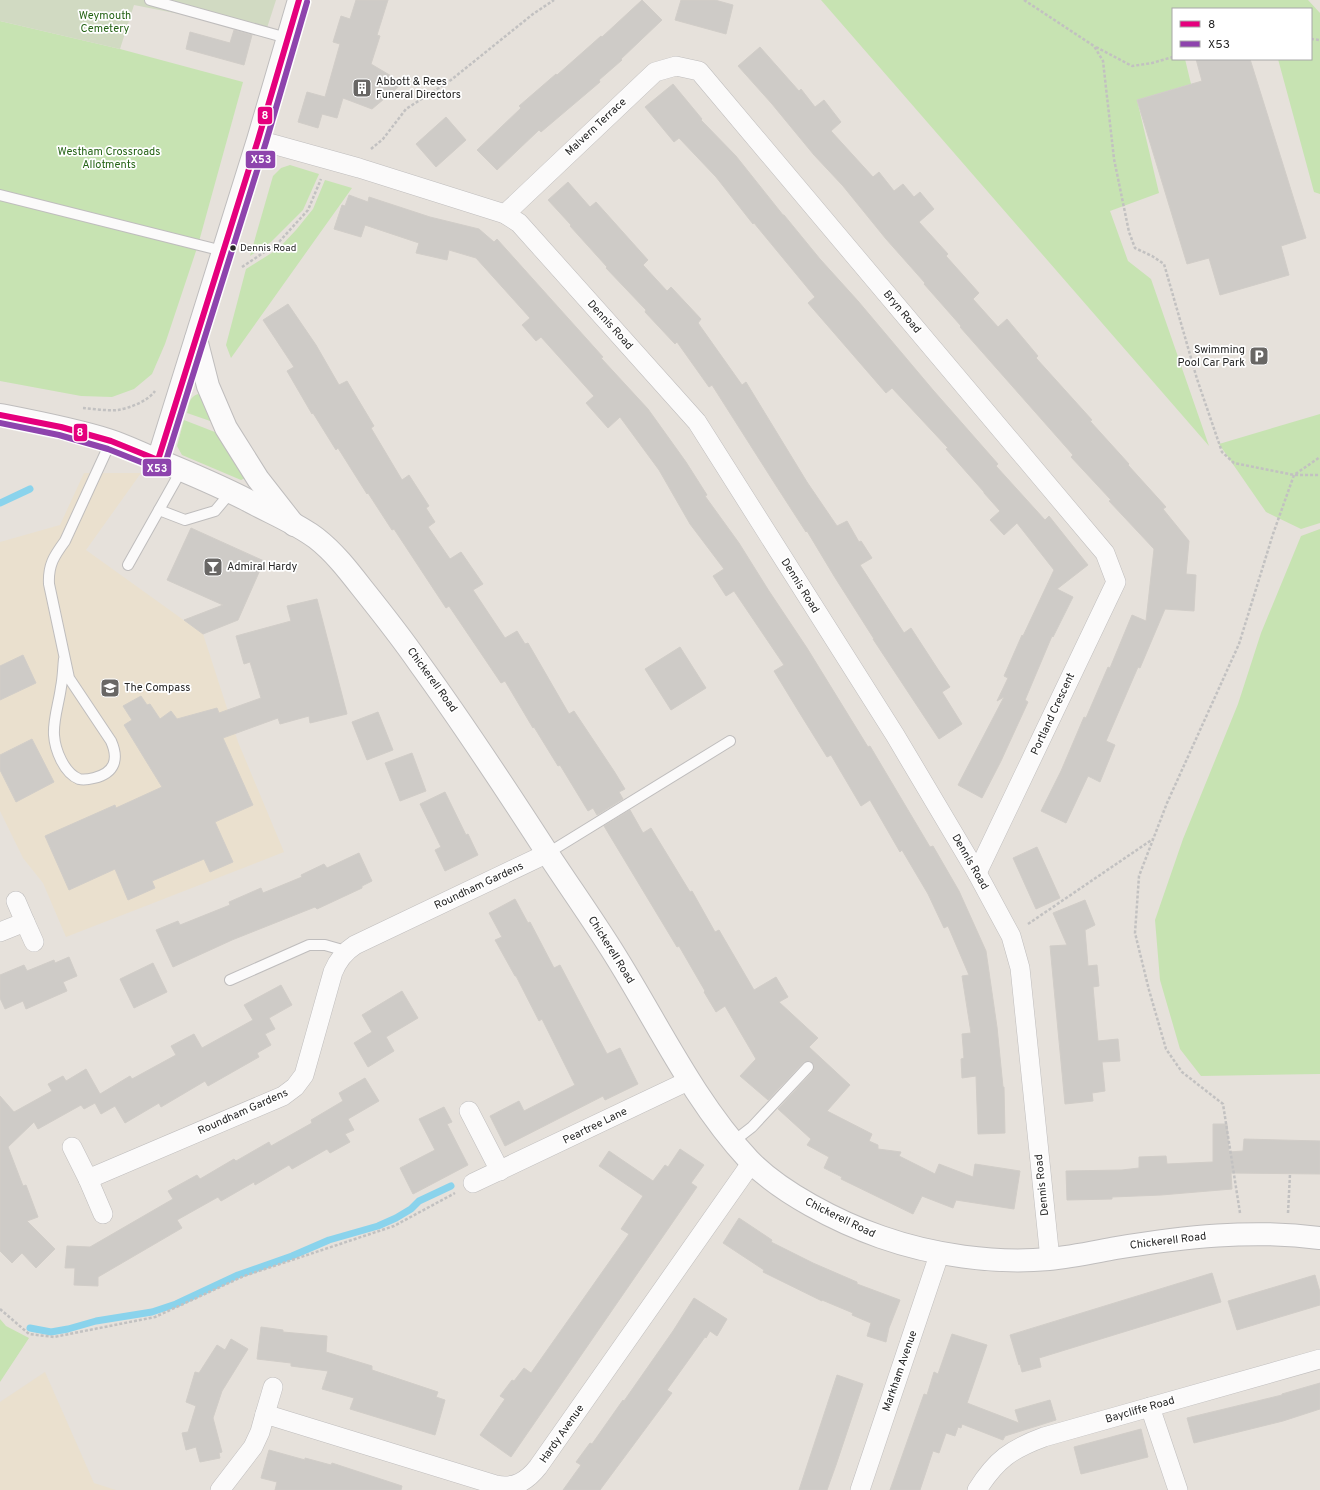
<svg xmlns="http://www.w3.org/2000/svg" width="1320" height="1490" font-family="Overpass,sans-serif">
	<style>
		.education { fill: #eae0ce }
		.green { fill: #c7e3b2 }
		.cemetery { fill: #d1dac2 }
		.lines { fill: none; stroke-linecap: round; stroke-linejoin: round }
		.stream { stroke: #8ad3ec; stroke-width: 7 }
		.building { fill: #cecbc7; stroke: #d1cdc8 }
		.service-casing { stroke: #bfbdbd; stroke-width: 12 }
		.minor-casing { stroke: #bfbdbd; stroke-width: 20 }
		.tertiary-casing { stroke: #bfbdbd; stroke-width: 24 }
		.secondary-casing { stroke: #bfbdbd; stroke-width: 24 }
		.path { stroke: #c2c1c1; stroke-width: 2.5; stroke-dasharray: 3 2; stroke-linecap: butt }
		.service { stroke: #fbfafa; stroke-width: 10 }
		.minor { stroke: #fbfafa; stroke-width: 19 }
		.tertiary { stroke: #fbfafa; stroke-width: 22 }
		.secondary { stroke: #fbfafa; stroke-width: 22 }
		.bus-1-casing { stroke: #fff; stroke-width: 9 }
		.bus-2-casing { stroke: #fff; stroke-width: 9 }
		.bus-1 { stroke: #e5007d; stroke-width: 6 }
		.bus-2 { stroke: #8e44ad; stroke-width: 6 }
		.bus-dot { fill: #262626; stroke: #fff; stroke-width: 1.5 }
		.labels { text-anchor: middle; dominant-baseline: central; stroke-width: 3.5; stroke-linejoin: round; paint-order: stroke }
		.bus-label { font-size: 10px; fill: #262626; stroke: #fff; text-anchor: start }
		.park-label { font-size: 11px; fill: #266416; stroke: #fff }
		.poi-label { font-size: 11px; fill: #262626; stroke: #fff; text-anchor: start }
		.street-label { font-size: 11px; fill: #262626; stroke: #fff }
		.line-badge { stroke: #fff; stroke-width: 1.5 }
		.badge-label { font-size: 11px; text-anchor: middle; font-weight: bold; fill: #fff }
	</style>
	<rect width="100%" height="100%" fill="#e6e1db"/>
	<g class="education">
		<polygon points="84,473 141,473 86,550 203,634 238,742 284,852 66,937 43,883 23,858 0,811 0,542 60,525"/>
		<polygon points="45,1372 94,1483 116,1490 0,1490 0,1402"/>
	</g>
	<g class="green">
		<polygon points="821,0 1308,0 1320,13 1320,194 1314,192 1278,59 1311,59 1311,9 1173,9 1173,59 1185,59 1191,84 1137,100 1159,193 1110,211 1128,261 1151,279 1209,446"/>
		<polygon points="0,21 120,49 243,82 198,245 165,344 152,374 134,389 112,397 81,396 0,381"/>
		<polygon points="290,165 319,174 303,210 271,242 250,256 273,176 281,168"/>
		<polygon points="325,180 352,188 231,358 226,345 246,269 278,249 296,230 313,209"/>
		<path d="M198 394 203 397 216 423 187 413C189 404 189 397 198 394Z"/>
		<polygon points="1320,414 1320,523 1301,529 1266,512 1219,444"/>
		<polygon points="184,420 220,434 247,477 241,480 182,455 177,446"/>
		<polygon points="1320,529 1320,1074 1201,1076 1180,1049 1160,980 1155,920 1183,839 1238,704 1261,633 1301,536"/>
		<polygon points="0,1319 6,1326 29,1338 0,1382"/>
	</g>
	<polygon class="cemetery" points="0,0 276,0 266,31 134,5 120,49 0,21"/>
	<g class="lines">
		<g class="stream">
			<polyline points="0,503 30,489"/>
			<polyline points="30,1328 51,1332 68,1329 96,1321 152,1312 176,1304 238,1275 292,1256 329,1240 378,1226 396,1218 411,1209 419,1201 451,1186"/>
		</g>
	</g>
	<g class="building">
		<polygon points="356,0 388,0 377,35 380,36 371,64 403,83 372,109 343,98 337,118 322,114 318,128 298,122 307,92 325,97 340,44 333,42 341,16 350,19"/>
		<polygon points="642,0 662,20 621,59 622,60 599,80 600,82 541,132 539,130 497,170 477,150 521,108 519,106 556,74 557,75 601,36 602,37"/>
		<polygon points="681,0 715,0 733,5 726,34 675,20"/>
		<polygon points="234,30 252,35 244,65 186,49 190,32 230,43"/>
		<polygon points="760,47 799,91 801,89 815,107 824,100 841,122 831,131 873,177 879,172 894,191 903,184 914,197 920,192 934,209 919,222 948,254 946,256 979,293 973,299 998,327 1007,319 1038,356 1036,358 1092,420 1090,421 1129,464 1128,465 1166,507 1163,509 1189,541 1186,574 1196,575 1194,611 1165,609 1140,668 1138,667 1106,741 1115,745 1100,782 1088,776 1066,823 1041,811 1061,771 1084,717 1086,718 1108,667 1110,668 1132,615 1146,621 1154,549 1109,501 1111,500 1071,457 1073,455 960,327 961,326 924,284 925,283 886,239 843,186 814,155 772,104 738,66"/>
		<polygon points="1196,59 1250,59 1306,238 1281,246 1289,275 1220,295 1209,258 1187,264 1137,100 1202,81"/>
		<polygon points="673,84 702,119 701,120 736,156 783,215 784,215 820,259 858,301 933,390 998,464 996,466 1045,520 1049,516 1088,565 1057,589 1073,597 1053,637 1052,636 1025,700 1028,702 1001,761 982,798 958,785 1004,697 997,701 1008,678 1004,676 1022,635 1023,636 1054,570 1017,523 1004,535 990,520 1000,511 984,493 984,492 946,449 948,448 892,388 886,393 808,303 815,297 754,223 753,224 716,177 679,138 674,142 645,107"/>
		<polygon points="446,117 466,140 436,167 416,144"/>
		<polygon points="568,182 590,207 596,202 648,260 643,265 667,291 671,287 701,319 698,323 742,385 746,382 807,482 837,526 847,521 859,542 861,541 872,558 860,565 904,633 911,628 939,671 950,687 942,692 962,724 939,739 873,639 874,639 834,576 807,531 806,532 775,484 712,385 709,387 677,342 675,344 645,312 646,310 606,268 607,267 570,226 571,225 548,200"/>
		<polygon points="349,195 368,202 369,197 430,217 479,229 494,242 497,239 603,357 601,358 648,409 686,462 707,495 705,496 739,543 769,591 807,648 868,747 870,746 930,847 933,846 959,891 986,951 997,1027 1003,1087 1004,1087 1005,1133 978,1134 976,1076 962,1078 961,1059 964,1058 962,1034 971,1033 962,976 969,975 948,926 944,928 928,894 902,850 900,852 870,800 861,806 831,755 827,757 799,712 774,671 784,665 734,591 726,596 713,576 724,569 690,524 659,470 620,417 608,428 586,403 594,396 541,337 536,341 522,325 530,318 476,258 449,250 447,260 416,253 419,243 365,225 361,237 334,229 342,205 345,206"/>
		<polygon points="288,304 316,345 339,385 347,381 374,426 371,428 402,480 409,475 429,506 426,508 435,522 428,527 450,559 461,552 483,584 473,590 505,638 517,631 525,644 528,643 569,714 574,711 614,771 625,789 619,792 623,799 597,815 593,808 588,811 560,765 558,766 534,727 533,728 505,681 501,683 449,606 446,608 394,529 392,530 368,493 367,494 338,448 336,450 313,413 312,414 287,371 294,367 263,320"/>
		<polygon points="191,528 264,561 238,620 203,634 184,620 223,605 167,580"/>
		<polygon points="317,599 347,714 310,723 309,716 280,724 278,718 223,738 253,805 215,822 233,862 210,872 204,859 152,881 155,888 128,900 115,869 69,890 45,836 115,805 116,808 162,787 124,725 132,720 123,706 141,696 147,705 150,704 160,719 171,711 177,719 217,708 219,713 261,698 250,662 244,664 236,636 291,621 287,606"/>
		<polygon points="680,647 706,688 671,710 645,669"/>
		<polygon points="23,655 36,683 0,700 0,666"/>
		<polygon points="378,712 393,750 367,760 352,722"/>
		<polygon points="32,739 54,782 16,802 0,770 0,755"/>
		<polygon points="412,753 426,791 400,801 385,763"/>
		<polygon points="445,792 466,835 468,834 478,855 445,871 435,850 441,847 420,804"/>
		<polygon points="630,810 643,833 651,828 690,892 692,891 715,932 719,930 754,990 776,977 788,997 779,1002 818,1038 809,1047 850,1085 827,1111 872,1134 869,1141 878,1145 878,1149 901,1152 899,1156 935,1174 939,1164 973,1177 975,1164 1020,1171 1014,1209 956,1200 953,1208 922,1196 913,1214 841,1179 842,1177 824,1168 829,1157 807,1145 811,1139 778,1109 813,1071 814,1065 810,1061 804,1062 768,1100 740,1076 756,1059 725,1006 716,1012 704,992 705,991 679,946 677,947 604,826"/>
		<polygon points="1037,847 1060,898 1036,909 1013,858"/>
		<polygon points="359,853 372,881 362,886 362,888 317,909 315,907 232,940 173,967 156,930 178,921 180,925 230,905 229,902 261,888 263,893 302,877 301,875 324,864 327,868"/>
		<polygon points="515,899 528,923 530,922 554,968 560,965 607,1054 620,1048 638,1084 605,1100 603,1096 505,1146 490,1116 519,1101 524,1111 575,1085 542,1019 539,1021 516,976 515,976 495,940 502,937 489,913"/>
		<polygon points="1085,900 1095,925 1085,930 1088,966 1097,965 1099,986 1093,987 1098,1041 1118,1039 1120,1061 1102,1062 1105,1091 1092,1093 1093,1101 1065,1104 1050,946 1067,945 1053,913"/>
		<polygon points="69,957 77,976 63,982 67,991 26,1009 23,1001 5,1009 0,998 0,975 24,965 27,971 54,960 55,963"/>
		<polygon points="153,963 167,992 134,1008 120,979"/>
		<polygon points="281,985 292,1005 269,1018 275,1029 265,1034 271,1045 257,1053 259,1057 208,1086 205,1081 161,1107 159,1103 125,1123 115,1106 101,1114 95,1103 84,1109 81,1105 38,1129 34,1122 8,1147 23,1186 26,1185 38,1217 27,1221 55,1249 36,1268 22,1253 12,1263 0,1251 0,1096 14,1112 52,1091 48,1084 63,1076 66,1081 86,1069 100,1094 130,1076 132,1079 176,1055 171,1046 194,1034 202,1048 253,1020 244,1005"/>
		<polygon points="402,991 418,1018 386,1037 394,1051 368,1067 354,1043 372,1032 362,1015"/>
		<polygon points="365,1078 379,1101 348,1119 354,1130 345,1134 350,1142 330,1153 327,1149 292,1169 289,1165 255,1185 254,1182 221,1201 218,1197 177,1220 182,1228 98,1277 98,1286 74,1285 75,1268 65,1268 67,1246 90,1247 173,1199 168,1191 197,1175 200,1179 234,1159 236,1161 269,1142 271,1146 312,1123 311,1120 343,1101 339,1093"/>
		<polygon points="444,1107 452,1122 447,1124 468,1165 413,1194 400,1168 435,1150 419,1119"/>
		<polygon points="1213,1124 1227,1124 1229,1152 1243,1151 1244,1139 1320,1141 1320,1174 1231,1173 1232,1189 1161,1195 1112,1197 1112,1199 1067,1200 1066,1171 1122,1170 1139,1168 1139,1157 1166,1156 1167,1164 1213,1162"/>
		<polygon points="680,1149 704,1165 691,1183 697,1187 511,1457 480,1435 505,1399 500,1396 512,1380 514,1381 524,1368 531,1373 629,1234 621,1229 643,1196 599,1166 609,1151 653,1181 665,1165 668,1167"/>
		<polygon points="739,1218 772,1240 771,1242 813,1263 857,1282 857,1284 900,1300 889,1328 886,1342 867,1336 871,1323 852,1315 853,1313 822,1300 822,1301 763,1272 764,1270 723,1243"/>
		<polygon points="1212,1273 1221,1302 1039,1358 1041,1367 1022,1372 1020,1364 1019,1365 1010,1335"/>
		<polygon points="1315,1275 1320,1292 1320,1305 1237,1330 1228,1301"/>
		<polygon points="694,1298 727,1319 717,1336 710,1331 706,1338 705,1337 667,1390 672,1393 600,1490 563,1490 581,1465 576,1462 590,1443 592,1444 623,1400 624,1401 673,1331"/>
		<polygon points="261,1327 283,1330 283,1332 327,1336 326,1352 372,1366 372,1370 438,1392 436,1397 445,1400 435,1435 350,1409 354,1398 322,1389 328,1371 291,1366 291,1363 257,1359"/>
		<polygon points="952,1334 987,1345 967,1403 1019,1423 1015,1410 1050,1400 1056,1420 1005,1436 1003,1440 962,1424 961,1428 958,1427 955,1436 946,1433 939,1453 933,1451 920,1490 890,1490 924,1394 927,1395 934,1372 938,1374"/>
		<polygon points="231,1339 248,1349 222,1391 213,1418 222,1452 219,1453 220,1458 200,1462 196,1447 186,1450 182,1433 188,1432 196,1406 186,1402 195,1372 199,1373 217,1345 225,1350"/>
		<polygon points="837,1375 863,1384 836,1465 827,1490 799,1490"/>
		<polygon points="1320,1383 1320,1409 1283,1421 1194,1443 1187,1418 1282,1395 1282,1394"/>
		<polygon points="1141,1429 1148,1457 1081,1474 1074,1447"/>
		<polygon points="269,1450 305,1460 305,1458 331,1465 332,1463 402,1486 401,1490 275,1490 277,1482 261,1478"/>
	</g>
	<g class="lines">
		<defs>
			<g id="service">
				<polyline points="150,0 287,38"/>
				<polyline points="0,195 223,251"/>
				<polyline points="159,510 185,520 215,511 231,492"/>
				<polyline points="128,565 182,469"/>
				<path d="M64 659C63 668 63 678 61 687 59 703 53 719 54 735 55 750 64 773 79 779 83 780 90 779 94 778 115 773 119 759 111 741L69 678 49 584C48 565 54 556 65 541L111 441"/>
				<polyline points="548,853 730,741"/>
				<polyline points="230,980 309,945 325,945 346,951"/>
				<polyline points="734,1141 752,1127 808,1067"/>
			</g>
			<g id="minor">
				<polyline points="258,140 359,168 505,214 519,223 697,422 895,735 977,873 1011,936 1020,968 1050,1259"/>
				<polyline points="505,214 655,72 676,66 699,71 1105,553 1116,582 977,873"/>
				<polyline points="25,922 34,942"/>
				<polyline points="0,932 25,922 16,901"/>
				<polyline points="469,1111 500,1171"/>
				<path d="M72 1147 88 1179 283 1096 295 1087 304 1075 333 972C338 960 344 952 355 945L548 853"/>
				<polyline points="88,1179 103,1214"/>
				<polyline points="473,1183 690,1080"/>
				<polyline points="1150,1407 1178,1490"/>
				<polyline points="265,1414 273,1387"/>
				<path d="M220 1490 253 1447 260 1432 265 1414 496 1485C514 1489 527 1481 538 1467L752 1162"/>
				<polyline points="860,1490 940,1252"/>
				<path d="M977 1490C996 1460 1011 1449 1044 1437L1320 1359"/>
			</g>
			<g id="tertiary">
				<polyline points="196,339 208,386 226,428 258,479 294,525"/>
				<polyline points="158,460 258,140 299,0"/>
			</g>
			<path id="secondary" d="M0 415C36 422 73 429 108 440 124 445 140 453 155 459 187 472 218 485 249 501 271 513 296 523 316 538 334 552 348 570 362 588 382 613 401 637 419 663 464 725 506 789 548 854 571 889 596 924 618 960 660 1028 695 1102 749 1160 781 1193 838 1222 881 1237 932 1255 994 1264 1049 1259 1072 1257 1094 1252 1116 1248 1183 1237 1252 1229 1320 1238"/>
		</defs>
		<use href="#service" class="service-casing"/>
		<use href="#minor" class="minor-casing"/>
		<use href="#tertiary" class="tertiary-casing"/>
		<use href="#secondary" class="secondary-casing"/>
		<g class="path">
			<polyline points="1024,0 1094,46 1103,61 1114,159 1129,232 1135,248 1152,256 1164,264 1197,379 1222,452 1234,463 1294,475 1320,475"/>
			<polyline points="1311,39 1320,40"/>
			<polyline points="1096,47 1132,66 1152,63 1173,57"/>
			<polyline points="371,149 383,139 406,109 451,80 533,14 554,0"/>
			<polyline points="242,267 278,243 308,210 321,179"/>
			<path d="M83 408C94 409 107 411 118 410 130 408 148 401 155 391"/>
			<polyline points="1028,924 1153,839"/>
			<polyline points="1240,1213 1223,1104 1182,1072 1166,1049 1149,990 1135,933 1139,876 1167,803 1239,644 1273,534 1294,475 1320,457"/>
			<polyline points="1288,1213 1290,1174"/>
			<polyline points="0,1309 29,1334 54,1337 155,1317 244,1276 394,1226 455,1193"/>
		</g>
		<use href="#service" class="service"/>
		<use href="#minor" class="minor"/>
		<use href="#tertiary" class="tertiary"/>
		<use href="#secondary" class="secondary"/>
		<defs>
			<g id="bus-1">
				<polyline points="0,415 61,427 111,441 158,460"/>
				<polyline points="158,460 258,140 299,0"/>
			</g>
			<polyline id="bus-2" points="0,423 59,435 108,449 156,468 161,467 165,464 266,142 307,2"/>
		</defs>
		<use href="#bus-1" class="bus-1-casing"/>
		<use href="#bus-2" class="bus-2-casing"/>
		<use href="#bus-1" class="bus-1"/>
		<use href="#bus-2" class="bus-2"/>
	</g>
	<defs>
		<symbol id="building-square" viewBox="-11 -11 22 22"><rect x="-9" y="-9" width="18" height="18" rx="4" fill="#696765" stroke="#fff"/><path d="M-4-6H4V6H1V3H-1V6H-4ZM-2.5-4.3h1.7v1.8h-1.7ZM.8-4.3h1.7v1.8H.8ZM-2.5-1h1.7V.8h-1.7ZM.8-1h1.7V.8H.8Z" fill="#fff"/></symbol>
		<symbol id="parking-square" viewBox="-11 -11 22 22"><rect x="-9" y="-9" width="18" height="18" rx="4" fill="#696765" stroke="#fff"/><path d="M-3.5-5.5H1a3.5 3.5 0 0 1 0 7H-1V5.5H-3.5ZM-1-3.4V-.6H.8a1.4 1.4 0 0 0 0-2.8Z" fill="#fff"/></symbol>
		<symbol id="bar-square" viewBox="-11 -11 22 22"><rect x="-9" y="-9" width="18" height="18" rx="4" fill="#696765" stroke="#fff"/><path d="M-6-5H6L.8 .8V4.5H3.5V6h-7V4.5H-.8V.8Z" fill="#fff"/></symbol>
		<symbol id="school-square" viewBox="-11 -11 22 22"><rect x="-9" y="-9" width="18" height="18" rx="4" fill="#696765" stroke="#fff"/><path d="M0-5L7-2L0 1L-7-2ZM-4 1L0 2.5L4 1V4Q0 6-4 4Z" fill="#fff"/></symbol>
	</defs>
	<g fill-rule="evenodd">
		<use href="#building-square" x="351" y="77" width="22" height="22"/>
		<use href="#parking-square" x="1248" y="345" width="22" height="22"/>
		<use href="#bar-square" x="202" y="556" width="22" height="22"/>
		<use href="#school-square" x="99" y="677" width="22" height="22"/>
	</g>
	<circle class="bus-dot" cx="233" cy="248" r="3.5"/>
	<g class="labels">
		<g class="bus-label">
			<text x="240" y="248">Dennis Road</text>
		</g>
		<g class="park-label">
			<text x="105" y="16">Weymouth<tspan x="105" dy="13">Cemetery</tspan></text>
			<text x="109" y="152">Westham Crossroads<tspan x="109" dy="13">Allotments</tspan></text>
		</g>
		<g class="poi-label">
			<text x="376" y="82">Abbott &amp; Rees<tspan x="376" dy="13">Funeral Directors</tspan></text>
			<text x="1245" y="350" text-anchor="end">Swimming<tspan x="1245" dy="13">Pool Car Park</tspan></text>
			<text x="227" y="567">Admiral Hardy</text>
			<text x="124" y="688">The Compass</text>
		</g>
		<g class="street-label">
			<text transform="translate(596 127) rotate(-43)">Malvern Terrace</text>
			<text transform="translate(902 312) rotate(50)">Bryn Road</text>
			<text transform="translate(610 325) rotate(48)">Dennis Road</text>
			<text transform="translate(800 586) rotate(58)">Dennis Road</text>
			<text transform="translate(432 680) rotate(54)">Chickerell Road</text>
			<text transform="translate(1053 714) rotate(-65)">Portland Crescent</text>
			<text transform="translate(970 862) rotate(60)">Dennis Road</text>
			<text transform="translate(479 886) rotate(-25)">Roundham Gardens</text>
			<text transform="translate(611 950) rotate(58)">Chickerell Road</text>
			<text transform="translate(243 1112) rotate(-24)">Roundham Gardens</text>
			<text transform="translate(595 1126) rotate(-26)">Peartree Lane</text>
			<text transform="translate(1042 1185) rotate(-96)">Dennis Road</text>
			<text transform="translate(840 1218) rotate(26)">Chickerell Road</text>
			<text transform="translate(1168 1241) rotate(-7)">Chickerell Road</text>
			<text transform="translate(900 1371) rotate(-71)">Markham Avenue</text>
			<text transform="translate(1140 1410) rotate(-16)">Baycliffe Road</text>
			<text transform="translate(562 1434) rotate(-55)">Hardy Avenue</text>
		</g>
	</g>
	<g class="line-badge">
		<rect x="257" y="106" width="16" height="19" rx="4" fill="#e5007d"/>
		<rect x="245" y="150" width="31" height="19" rx="4" fill="#8e44ad"/>
		<rect x="73" y="423" width="15" height="19" rx="4" fill="#e5007d"/>
		<rect x="142" y="458" width="30" height="19" rx="4" fill="#8e44ad"/>
	</g>
	<g class="badge-label">
		<text x="265" y="119">8</text>
		<text x="261" y="163">X53</text>
		<text x="80" y="436">8</text>
		<text x="157" y="472">X53</text>
	</g>
	<rect x="1172" y="8" width="140" height="52" fill="#ffffff" stroke="#a8a8a8"/>
	<rect x="1180" y="21" width="20" height="6" fill="#e5007d" stroke="#a8a8a8"/>
	<text x="1208" y="28" font-size="12" fill="#262626">8</text>
	<rect x="1180" y="41" width="20" height="6" fill="#8e44ad" stroke="#a8a8a8"/>
	<text x="1208" y="48" font-size="12" fill="#262626">X53</text>
</svg>
